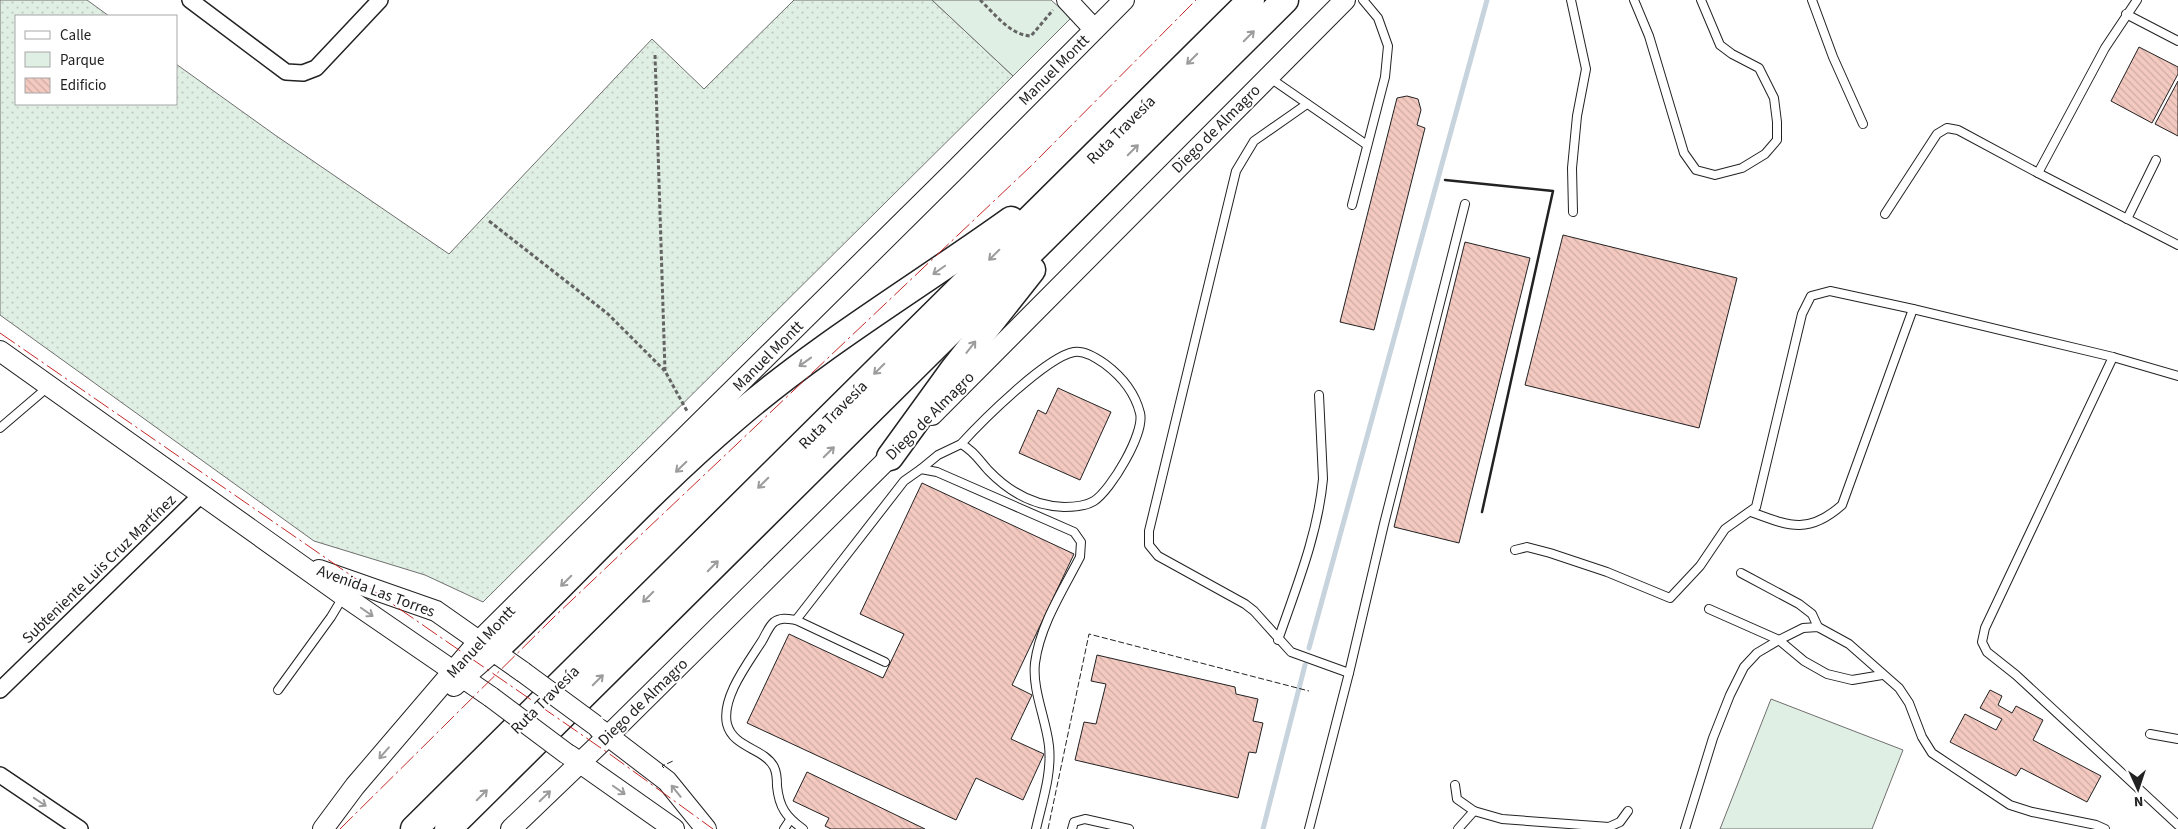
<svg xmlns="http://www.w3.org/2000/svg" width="2178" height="829" font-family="'Source Sans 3',sans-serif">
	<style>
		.grass { fill: url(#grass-dots); stroke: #6f6f6f }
		.park { fill: #e0efe3; stroke: #6f6f6f }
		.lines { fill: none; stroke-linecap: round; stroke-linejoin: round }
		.stream { stroke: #c7d3dd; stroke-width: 5 }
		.building { fill: url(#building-back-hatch); stroke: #222 }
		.lane-casing { stroke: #222; stroke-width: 10 }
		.street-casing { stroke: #222; stroke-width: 18 }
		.secondary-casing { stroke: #222; stroke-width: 22 }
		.highway-casing { stroke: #222; stroke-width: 29 }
		.path { stroke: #646464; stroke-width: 3; stroke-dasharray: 4 2.5; stroke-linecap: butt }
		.lane { stroke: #fff; stroke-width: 8 }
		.street { stroke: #fff; stroke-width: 15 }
		.secondary { stroke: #fff; stroke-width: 20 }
		.highway { stroke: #fff; stroke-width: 26 }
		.secondary-bridge-casing { stroke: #222; stroke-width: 22; stroke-linecap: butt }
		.secondary-bridge { stroke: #fff; stroke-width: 20 }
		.fence { stroke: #222; stroke-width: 1; stroke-dasharray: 6 2.5; stroke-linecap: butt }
		.wall { stroke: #222; stroke-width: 2.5 }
		.power { stroke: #c62828; stroke-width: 1; stroke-dasharray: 18 4 2.5 4; stroke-linecap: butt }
		.oneway { stroke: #9c9c9c }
		.labels { text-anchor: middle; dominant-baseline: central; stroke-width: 4; stroke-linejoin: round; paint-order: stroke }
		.street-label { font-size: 16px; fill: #222; stroke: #fff }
	</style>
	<defs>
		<pattern id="grass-dots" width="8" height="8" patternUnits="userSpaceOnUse" patternTransform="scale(1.25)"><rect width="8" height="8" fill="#e0efe3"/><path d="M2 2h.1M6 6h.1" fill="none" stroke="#c0cdc2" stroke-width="1.8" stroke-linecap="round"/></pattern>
		<pattern id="building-back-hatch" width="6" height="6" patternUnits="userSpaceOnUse" patternTransform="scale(1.25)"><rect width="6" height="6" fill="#f3c9c0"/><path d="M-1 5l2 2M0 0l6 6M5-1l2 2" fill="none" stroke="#d0aca5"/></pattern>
	</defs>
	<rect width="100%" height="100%" fill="#fff"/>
	<polygon class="grass" points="0,0 87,0 109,16 16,16 16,104 176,104 176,64 275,135 449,254 652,39 704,89 794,0 932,0 1013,76 483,602 425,575 314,541 0,315"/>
	<g class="park">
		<polygon points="932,0 1051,0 1071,18 1013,76"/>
		<polygon points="1771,699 1903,750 1872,829 1720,829"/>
	</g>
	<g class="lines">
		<g class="stream">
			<polyline points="1309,648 1487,0"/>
			<polyline points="1263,829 1305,665"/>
		</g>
	</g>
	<g class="building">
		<polygon points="2139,47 2178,67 2178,74 2152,123 2111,101"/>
		<polygon points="2178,81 2178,136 2155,124"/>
		<polygon points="1407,96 1418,99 1421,110 1417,125 1425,128 1374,330 1340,322 1397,98"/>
		<polygon points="1563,235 1737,278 1699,428 1525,385"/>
		<polygon points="1465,242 1530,258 1459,543 1394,527"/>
		<polygon points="1058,388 1111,412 1080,480 1019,453 1038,410 1046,414"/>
		<polygon points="922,483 1074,554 1012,685 1032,695 1011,739 1044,754 1023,800 976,778 956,820 747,723 789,634 883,678 904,634 860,614"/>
		<polygon points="1097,655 1235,687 1236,694 1258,699 1253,721 1263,723 1256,753 1249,752 1238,798 1075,760 1084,722 1096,724 1106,684 1091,681"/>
		<polygon points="1990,690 2002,696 1998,705 2012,713 2016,706 2043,720 2033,740 2101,776 2087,802 2021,768 2016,776 1950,742 1965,714 1996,730 2002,719 1980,708"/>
		<polygon points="807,772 925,829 831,829 825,826 829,818 793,801"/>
	</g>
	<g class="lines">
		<defs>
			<g id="lane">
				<polyline points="1571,0 1586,69 1577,116 1572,168 1573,212"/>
				<polyline points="1634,0 1649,36 1684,153 1696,170 1715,175 1742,168 1765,154 1777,140 1777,122 1774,98 1759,68 1732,54 1720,45 1701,0"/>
				<polyline points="1812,0 1833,57 1863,124"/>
				<polyline points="2126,14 2178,41"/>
				<polyline points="1270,78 1367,145"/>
				<polyline points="1307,104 1254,141 1236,171 1149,531 1149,545 1158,556 1245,604 1254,611 1291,652 1349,673 1384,524 1465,204"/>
				<polyline points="2038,173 2105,48 2137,0"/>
				<polyline points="1352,205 1385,77 1388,46 1378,18 1363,0"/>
				<polyline points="1885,214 1937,134 1947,128 1958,130 2038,173 2178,245"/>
				<polyline points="2127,219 2156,160"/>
				<polyline points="2113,357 1985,628 1982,642 1987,652 2016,675 2178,825"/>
				<polyline points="0,428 48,387"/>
				<path d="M921 469 938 455 961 444C973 450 979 460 988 470 1008 491 1034 506 1064 507 1074 507 1086 506 1094 501 1111 490 1145 433 1140 413 1135 393 1121 376 1105 364 1098 359 1084 350 1074 352 1046 357 981 422 961 444"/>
				<path d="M1751 512C1789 526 1808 535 1842 505L1913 309"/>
				<polyline points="1515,550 1527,547 1550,553 1607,572 1670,598 1700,566 1725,529 1756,507 1802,314 1811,296 1830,291 1913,309 2113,357 2178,376"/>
				<polyline points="1741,573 1799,604 1812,614 1818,627"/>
				<polyline points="1709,609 1779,640 1804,661 1827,674 1852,680 1882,675"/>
				<path d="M796 620 904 481 921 469 937 472 1074 532 1081 542 1080 557C1063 590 1040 625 1035 663 1032 690 1046 719 1049 746 1052 774 1042 802 1036 829"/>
				<path d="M1278 640C1296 588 1318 534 1323 479L1319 395"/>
				<polyline points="278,690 331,617 343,597"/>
				<polyline points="2150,734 2178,739"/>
				<polyline points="1455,785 1457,799 1474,811 1502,819 1609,827 1620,822 1628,811"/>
				<polyline points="784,829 790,820"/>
				<path d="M803 829C786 817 779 807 777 786 777 780 777 773 774 767 764 748 733 748 727 724 721 698 748 663 762 641 765 636 769 626 774 622 781 617 789 619 796 620L885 662"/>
				<polyline points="1072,829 1074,822 1085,819 1129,829"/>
				<polyline points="1309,829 1349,673"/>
				<polyline points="1458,829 1474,811"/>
				<polyline points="1685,829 1713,738 1730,695 1744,667 1757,653 1779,640 1803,628 1818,627 1849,644 1899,688 1909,703 1922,737 1932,753 2010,805 2032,812 2096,825 2105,829"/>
			</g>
			<g id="street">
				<polyline points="190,0 286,72 303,73 316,68 380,0"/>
				<polyline points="0,690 202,494"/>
				<polyline points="0,775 80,829"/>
			</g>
			<g id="secondary">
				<polyline points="1067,0 1094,29"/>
				<polyline points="0,351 344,596 491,697"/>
				<polyline points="932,415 1345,0"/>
				<polyline points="319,570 436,611 523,672"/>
				<polyline points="454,686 494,651"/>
				<polyline points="599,729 667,781 706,829"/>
				<polyline points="569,755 674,829"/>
				<polyline points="323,829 355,786 479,641 954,171 1124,0"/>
				<polyline points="511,829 609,735 899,448"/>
			</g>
			<g id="highway">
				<polyline points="890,457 953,370 1032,270"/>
				<path d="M494 651C575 574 650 490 735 418 821 344 919 286 1011 220"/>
				<polyline points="414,829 1251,0"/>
				<polyline points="448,829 1285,0"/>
			</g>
		</defs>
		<use href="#lane" class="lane-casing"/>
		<use href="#street" class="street-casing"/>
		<use href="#secondary" class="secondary-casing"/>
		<use href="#highway" class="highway-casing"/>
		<g class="path">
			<path d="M980 0C995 14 1010 35 1031 36L1053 10"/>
			<polyline points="655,55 665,371"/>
			<polyline points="489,221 608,314 665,371 687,411"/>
		</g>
		<use href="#lane" class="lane"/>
		<use href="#street" class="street"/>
		<use href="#secondary" class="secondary"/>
		<use href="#highway" class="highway"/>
		<defs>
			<g id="secondary-bridge">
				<polyline points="523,672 595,725"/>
				<polyline points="491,697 567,754"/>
			</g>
		</defs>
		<use href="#secondary-bridge" class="secondary-bridge-casing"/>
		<use href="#secondary-bridge" class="secondary-bridge"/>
		<g class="fence">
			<polyline points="664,768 662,766 673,761"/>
			<polyline points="1048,829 1089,634 1309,691"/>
		</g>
		<polyline class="wall" points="1445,180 1553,191 1482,512"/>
		<g class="power">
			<polyline points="0,333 611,755 713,829"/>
			<polyline points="340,829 554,617 1031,166 1196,0"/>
		</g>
	</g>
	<defs><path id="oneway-shaft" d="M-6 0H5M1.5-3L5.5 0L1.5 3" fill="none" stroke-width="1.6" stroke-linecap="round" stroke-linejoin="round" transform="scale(1.25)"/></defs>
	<g class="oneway">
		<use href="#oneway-shaft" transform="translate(1249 36) rotate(-45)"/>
		<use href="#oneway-shaft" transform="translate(1192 59) rotate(135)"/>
		<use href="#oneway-shaft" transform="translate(1133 150) rotate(-45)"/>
		<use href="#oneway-shaft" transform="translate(994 255) rotate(135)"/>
		<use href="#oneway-shaft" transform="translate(939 270) rotate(145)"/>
		<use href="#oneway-shaft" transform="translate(971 347) rotate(-52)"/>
		<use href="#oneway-shaft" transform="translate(805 362) rotate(144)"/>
		<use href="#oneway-shaft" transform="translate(879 369) rotate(135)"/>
		<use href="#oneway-shaft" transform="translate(829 452) rotate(-45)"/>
		<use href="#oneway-shaft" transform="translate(681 467) rotate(136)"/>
		<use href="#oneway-shaft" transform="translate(763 483) rotate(135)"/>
		<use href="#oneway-shaft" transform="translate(713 566) rotate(-45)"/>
		<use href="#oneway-shaft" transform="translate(566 581) rotate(135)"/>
		<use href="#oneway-shaft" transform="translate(648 597) rotate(135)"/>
		<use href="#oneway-shaft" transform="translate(367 612) rotate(35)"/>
		<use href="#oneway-shaft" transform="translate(598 680) rotate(-45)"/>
		<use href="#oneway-shaft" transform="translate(384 753) rotate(131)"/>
		<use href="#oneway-shaft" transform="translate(619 790) rotate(35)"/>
		<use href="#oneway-shaft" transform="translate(676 791) rotate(-129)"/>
		<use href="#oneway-shaft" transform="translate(482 795) rotate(-45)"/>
		<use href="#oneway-shaft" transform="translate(545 796) rotate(-44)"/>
		<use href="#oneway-shaft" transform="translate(40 802) rotate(34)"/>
	</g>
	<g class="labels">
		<g class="street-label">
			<text transform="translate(1054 70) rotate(-45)">Manuel Montt</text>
			<text transform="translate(1216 129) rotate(-45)">Diego de Almagro</text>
			<text transform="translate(1121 130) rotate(-45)">Ruta Travesía</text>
			<text transform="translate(768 356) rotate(-45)">Manuel Montt</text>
			<text transform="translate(833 415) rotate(-45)">Ruta Travesía</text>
			<text transform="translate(930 416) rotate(-45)">Diego de Almagro</text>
			<text transform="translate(99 569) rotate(-44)">Subteniente Luis Cruz Martínez</text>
			<text transform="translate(376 591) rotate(20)">Avenida Las Torres</text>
			<text transform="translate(481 642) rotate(-47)">Manuel Montt</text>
			<text transform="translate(545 700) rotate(-45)">Ruta Travesía</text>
			<text transform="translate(643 702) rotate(-44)">Diego de Almagro</text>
		</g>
	</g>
	<rect x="15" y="15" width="162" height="90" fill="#ffffff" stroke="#a7a7a7"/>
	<rect x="25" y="31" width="25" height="8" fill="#ffffff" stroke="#a7a7a7"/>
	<text x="60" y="40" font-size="15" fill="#222222">Calle</text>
	<rect x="25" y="52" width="25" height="15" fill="#e0efe3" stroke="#a7a7a7"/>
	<text x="60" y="65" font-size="15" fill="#222222">Parque</text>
	<rect x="25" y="78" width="25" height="15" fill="url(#building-back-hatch)" stroke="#a7a7a7"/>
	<text x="60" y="90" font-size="15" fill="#222222">Edificio</text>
	<g transform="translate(2138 789) rotate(177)" stroke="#ffffff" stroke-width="4" paint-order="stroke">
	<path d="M0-4L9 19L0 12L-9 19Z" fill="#222222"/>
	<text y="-8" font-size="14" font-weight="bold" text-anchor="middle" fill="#222222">N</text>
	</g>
</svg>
